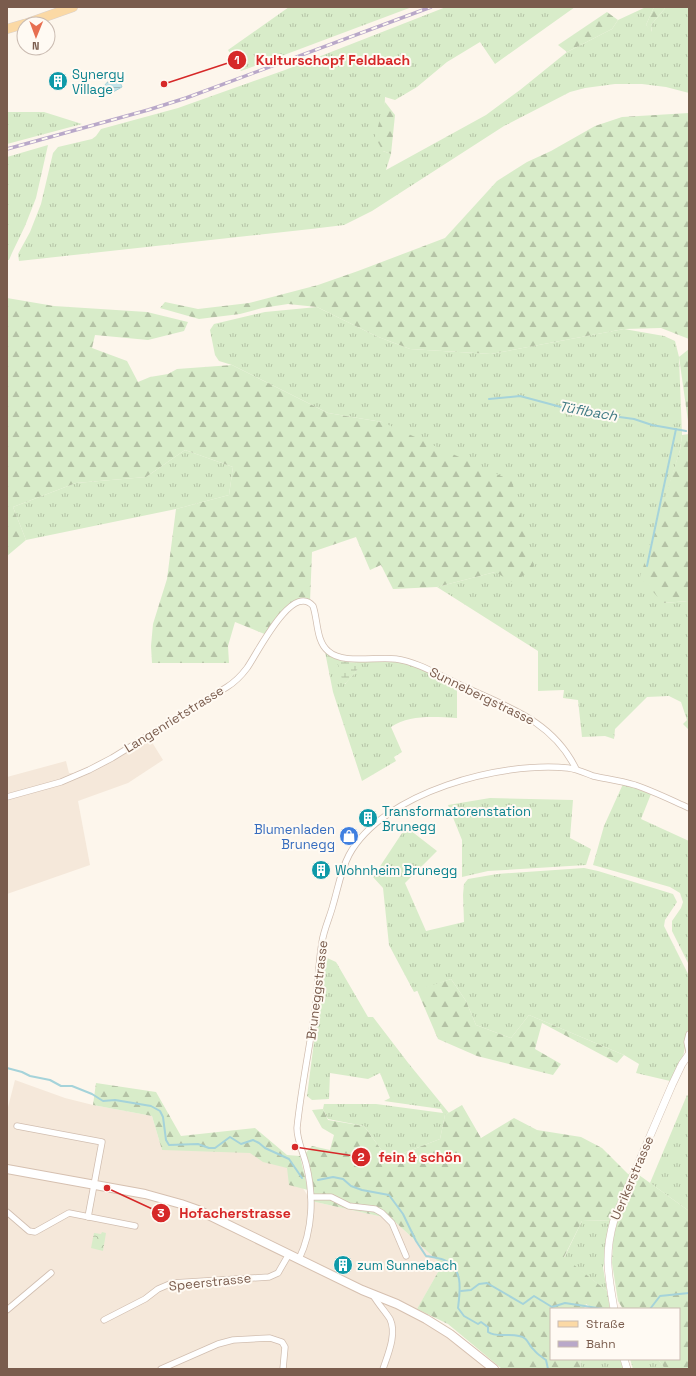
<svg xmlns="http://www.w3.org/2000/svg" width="696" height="1376" font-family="'Space Grotesk',sans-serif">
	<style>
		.residential { fill: #f5e8da }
		.grass { fill: url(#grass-tufts); fill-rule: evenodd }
		.forest { fill: url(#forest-firs) }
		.wetland { fill: url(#wetland-marsh) }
		.park { fill: url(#park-crowns) }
		.water { fill: url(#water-rules); stroke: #a5d3da }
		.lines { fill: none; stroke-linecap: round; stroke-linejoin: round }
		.stream { stroke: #a5d3da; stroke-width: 2 }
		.minor-casing { stroke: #d1beb0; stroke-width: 7 }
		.tertiary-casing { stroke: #d1beb0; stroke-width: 8 }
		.secondary-casing { stroke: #d6c0b0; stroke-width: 10 }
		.primary-casing { stroke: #dad1cd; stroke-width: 10 }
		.minor { stroke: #fff; stroke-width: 5.5 }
		.tertiary { stroke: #fff; stroke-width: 7 }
		.secondary { stroke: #fff; stroke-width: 8 }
		.primary { stroke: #fbd9a5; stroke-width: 9 }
		.rail-casing { stroke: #b9a8c9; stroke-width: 3.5 }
		.rail { stroke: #fffaf3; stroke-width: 2; stroke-dasharray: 6; stroke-linecap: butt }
		.labels { text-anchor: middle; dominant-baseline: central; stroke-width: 4; stroke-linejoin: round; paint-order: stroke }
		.culture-label { font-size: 13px; fill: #0d838f; stroke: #fffaf3; text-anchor: start }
		.street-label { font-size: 13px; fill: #7a5c4d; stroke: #fffaf3 }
		.shop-label { font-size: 13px; fill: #366cbe; stroke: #fffaf3; text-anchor: end }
		.water-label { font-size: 14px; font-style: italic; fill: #437c86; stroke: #fffaf3 }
		.leader { fill: none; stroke: #d62828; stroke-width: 1.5 }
		.callout-dot { fill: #d62828; stroke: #fffaf3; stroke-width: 1.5 }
		.mark-label { font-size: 12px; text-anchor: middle; font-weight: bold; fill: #fff }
		.callout-label { font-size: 14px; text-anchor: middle; font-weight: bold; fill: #d62828; stroke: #fffaf3; stroke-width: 4; stroke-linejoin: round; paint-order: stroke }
	</style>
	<defs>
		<pattern id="grass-tufts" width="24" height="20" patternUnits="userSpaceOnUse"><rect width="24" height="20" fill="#d8ecc9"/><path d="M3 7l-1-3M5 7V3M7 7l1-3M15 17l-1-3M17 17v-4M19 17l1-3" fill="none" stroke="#b4c2a5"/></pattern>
		<pattern id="forest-firs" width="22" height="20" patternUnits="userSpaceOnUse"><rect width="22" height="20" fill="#d8ecc9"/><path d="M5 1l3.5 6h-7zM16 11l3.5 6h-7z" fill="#b4c2a5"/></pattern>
		<pattern id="wetland-marsh" width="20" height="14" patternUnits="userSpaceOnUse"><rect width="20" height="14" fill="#d8ecc9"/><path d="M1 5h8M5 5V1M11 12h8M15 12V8" fill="none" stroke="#b4c2a5"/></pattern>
		<pattern id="park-crowns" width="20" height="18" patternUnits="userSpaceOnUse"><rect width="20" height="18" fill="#d8ecc9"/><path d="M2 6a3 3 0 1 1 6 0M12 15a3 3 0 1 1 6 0" fill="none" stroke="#b4c2a5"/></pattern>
		<pattern id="water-rules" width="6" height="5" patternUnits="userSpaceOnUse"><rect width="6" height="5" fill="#bfe3e8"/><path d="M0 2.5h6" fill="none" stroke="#a0bbbe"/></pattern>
	</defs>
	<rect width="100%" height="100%" fill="#fdf6ec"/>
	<g class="residential">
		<polygon points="150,739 163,760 128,783 78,801 90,865 7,894 7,777 66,761 69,773 77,773"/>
		<polygon points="15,1080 65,1098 93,1105 152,1116 162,1150 249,1150 289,1166 311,1201 392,1219 442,1265 415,1313 494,1369 7,1369 7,1111"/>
	</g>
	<g class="grass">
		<polygon points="289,7 412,7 241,71 228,50"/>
		<polygon points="446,7 575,7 495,64 480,42 447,62 417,87 395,100 385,97 383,151 391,154 386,170 486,115 520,90 567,52 612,29 618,20 646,7 654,7 646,25 652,32 651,25 666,7 689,7 689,93 666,87 642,84 615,84 585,88 570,92 504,126 372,211 344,225 311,229 19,261 18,254 30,232 41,204 53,153 58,147 92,139 96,136 101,129 178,108 285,70"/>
		<polygon points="7,112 44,112 82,124 7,144"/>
		<polygon points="48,145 36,198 25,226 12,253 9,260 7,260 7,157"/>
		<polygon points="317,307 376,336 410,349 491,354 624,329 664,336 675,341 679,357 682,435 680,450 658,523 663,603 689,601 689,730 683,724 687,720 681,702 669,696 647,697 615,729 614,739 605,736 582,737 578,700 563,698 564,690 538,691 538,651 437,587 495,572 382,422 328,413 232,365 219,361 215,355 210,330 214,324 265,312"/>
		<polygon points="185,450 233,467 229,495 176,509 26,540 13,507 76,483 146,477"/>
		<path d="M324 647 335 655 396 659 457 684V718C435 717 410 714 391 727L402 752 394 757 396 761 362 781 333 692ZM340 661 356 663 358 669 345 684Z"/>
		<polygon points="623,784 651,794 641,819 689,841 689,965 672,931 672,921 681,908 683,902 680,893 670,887 593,865 604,826"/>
		<polygon points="490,798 573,800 570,838 591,849 586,865 488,871 462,877 462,840 448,805"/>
		<polygon points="406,827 437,851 405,883 426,931 464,922 463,895 464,884 468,879 497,874 584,868 598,871 673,894 677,902 665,920 664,926 689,976 689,1028 683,1057 670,1081 636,1073 639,1064 624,1055 529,1015 511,1038 476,1025 466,1001 451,979 414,992 389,945 383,888 373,877"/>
		<polygon points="325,957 336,962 368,1017 373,1017 409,1064 449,1113 445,1115 440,1139 388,1159 364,1126 328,1119 323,1109 324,1104 376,1104 443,1113 441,1109 384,1101 390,1098 380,1073 368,1079 330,1073 329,1099 312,1100 307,1096"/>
		<polygon points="687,1095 689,1096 689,1211 650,1183"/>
		<polygon points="618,1220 603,1267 607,1291 564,1258 582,1221"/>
		<polygon points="580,1359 620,1359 623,1369 581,1369"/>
		<polygon points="630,1359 658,1359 665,1369 633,1369"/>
	</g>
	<g class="forest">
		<polygon points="654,7 666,7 651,25 652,34 646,25"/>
		<polygon points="607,12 618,20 612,29 567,52 558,45"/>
		<polygon points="385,102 395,115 391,154 383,151 375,137"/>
		<polygon points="689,113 689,339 661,328 624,329 491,354 410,349 376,336 317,307 288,304 262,308 240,314 199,319 160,308 165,302 198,309 249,303 318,285 358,271 445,238 497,181 527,162 551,151 595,126 622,117"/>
		<polygon points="7,298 54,306 147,312 188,322 184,331 148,340 95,335 92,348 127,361 138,382 150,377 168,374 177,369 232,365 328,413 382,422 512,481 534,566 514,583 495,572 437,587 393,589 381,565 370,570 356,537 312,552 310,602 298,602 267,635 235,622 228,646 229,663 152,663 151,646 153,624 167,579 176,509 229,495 233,467 185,450 146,477 76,483 13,507 26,540 7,556"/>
		<polygon points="689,349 689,428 679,357"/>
		<polygon points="689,434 689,601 663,603 640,577 680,450 682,435"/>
		<polygon points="451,979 466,1001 476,1025 511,1038 529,1015 624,1055 617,1063 542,1023 535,1049 561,1064 553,1075 477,1056 438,1039 417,990"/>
		<polygon points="96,1083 156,1092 181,1136 255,1128 287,1155 300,1156 308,1190 289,1185 287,1168 263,1162 250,1153 162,1150 152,1116 93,1105"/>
		<polygon points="462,1105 481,1138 514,1118 537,1130 581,1137 602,1148 628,1174 639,1175 689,1211 689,1369 665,1369 658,1359 679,1359 679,1309 623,1309 618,1301 612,1263 613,1241 617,1220 582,1221 564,1257 607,1291 610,1309 594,1309 586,1304 584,1309 551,1309 551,1359 580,1359 581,1369 502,1369 448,1324 417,1309 442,1265 392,1219 311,1201 304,1155 312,1146 330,1150 334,1135 322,1128 312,1110 323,1109 328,1120 364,1126 388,1159 440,1139 445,1115"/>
	</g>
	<polygon class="wetland" points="340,661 356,663 358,666 358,669 346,683 343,683 338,664"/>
	<polygon class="park" points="102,1232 106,1233 103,1251 91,1248 94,1233 101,1234"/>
	<path class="water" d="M116 79 120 82 122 87 113 92 103 93C104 84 106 81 116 79Z"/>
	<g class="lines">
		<g class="stream">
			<polyline points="489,399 520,396 576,411 634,419 652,425 686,431"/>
			<polyline points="647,566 676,429"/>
			<polyline points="7,1068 22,1072 30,1076 50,1080 61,1086 72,1086 92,1094 103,1101 115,1100 151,1106 160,1111 163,1117 166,1140 169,1145 198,1144 209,1148 215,1148 230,1137 241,1144 253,1140 259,1143 265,1148 289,1159 302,1178"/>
			<path d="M318 1180 333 1177 343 1179 351 1186 362 1190 389 1195 403 1214 416 1241 426 1256C432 1257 439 1258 444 1260 464 1268 460 1291 458 1308L464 1316 478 1324 481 1322 488 1327V1332C497 1338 508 1333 519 1336 528 1337 528 1345 534 1350 537 1354 542 1357 546 1360L548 1369"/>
			<polyline points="461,1291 471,1290 479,1284 487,1283 523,1304 534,1296 552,1307 565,1303 604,1309"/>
			<polyline points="650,1309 660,1296 689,1293"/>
		</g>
		<defs>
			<g id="minor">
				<path d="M7 797 61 782 89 770 112 758 227 687C235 682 241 676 247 668 256 656 292 581 313 606 318 620 316 641 328 651 343 665 377 656 396 659 418 662 438 675 458 684 504 706 552 719 576 769"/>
				<polyline points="689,1034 687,1042 689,1052"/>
				<polyline points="17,1126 102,1142 88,1217"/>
				<polyline points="311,1197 331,1197 349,1206 375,1209 382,1213 392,1223 406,1256"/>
				<polyline points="7,1212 29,1231 35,1232 69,1213 135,1226"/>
				<path d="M299 1259C313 1230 314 1195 306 1164 303 1152 297 1140 297 1128 301 1089 309 1050 315 1011 318 988 318 965 322 942 324 929 330 917 333 905 338 888 341 870 349 855 383 792 502 761 568 768 577 769 585 773 593 776 607 779 621 781 635 785 653 791 671 800 689 808"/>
				<path d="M373 1295C378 1304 385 1311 390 1319 397 1334 388 1354 383 1369"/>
				<polyline points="7,1310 51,1273"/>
				<polyline points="104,1320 145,1299 158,1289 172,1283 269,1277 278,1273 289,1254"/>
				<polyline points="161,1369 218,1344 233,1340 270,1338 282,1342 285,1347 283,1369"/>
			</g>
			<g id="tertiary">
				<path d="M614 1309C608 1274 604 1254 614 1220L672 1085 682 1064 689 1054"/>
				<polyline points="624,1359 627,1369"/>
			</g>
			<polyline id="secondary" points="7,1169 145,1194 181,1204 198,1210 362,1290 397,1304 426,1319 450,1334 494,1369"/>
			<g id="primary">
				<polyline points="25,24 73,7"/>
				<polyline points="7,29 24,24"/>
			</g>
		</defs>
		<use href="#minor" class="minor-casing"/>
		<use href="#tertiary" class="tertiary-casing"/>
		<use href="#secondary" class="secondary-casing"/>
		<use href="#primary" class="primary-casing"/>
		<use href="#minor" class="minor"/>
		<use href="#tertiary" class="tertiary"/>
		<use href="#secondary" class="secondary"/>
		<use href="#primary" class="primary"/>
		<defs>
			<polyline id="rail" points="7,149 148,110 186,98 431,7"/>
		</defs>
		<use href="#rail" class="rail-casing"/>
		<use href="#rail" class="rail"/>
	</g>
	<defs>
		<symbol id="building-disc" viewBox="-11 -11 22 22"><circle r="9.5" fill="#0f9aa8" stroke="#fffaf3"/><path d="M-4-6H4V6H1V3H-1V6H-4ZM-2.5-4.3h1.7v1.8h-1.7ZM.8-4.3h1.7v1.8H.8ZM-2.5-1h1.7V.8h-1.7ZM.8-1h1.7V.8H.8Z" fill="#fff"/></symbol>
		<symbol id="shop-disc" viewBox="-11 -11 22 22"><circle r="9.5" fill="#3f7fe0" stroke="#fffaf3"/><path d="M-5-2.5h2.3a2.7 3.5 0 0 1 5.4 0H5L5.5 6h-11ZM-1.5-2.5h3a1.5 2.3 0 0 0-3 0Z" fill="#fff"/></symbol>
	</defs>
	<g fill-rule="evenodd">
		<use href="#building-disc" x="47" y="70" width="22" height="22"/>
		<use href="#building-disc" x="357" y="807" width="22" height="22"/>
		<use href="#shop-disc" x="338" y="825" width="22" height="22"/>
		<use href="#building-disc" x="310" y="859" width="22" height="22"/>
		<use href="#building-disc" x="332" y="1254" width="22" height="22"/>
	</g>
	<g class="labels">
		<g class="culture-label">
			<text x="72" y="74">Synergy<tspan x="72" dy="15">Village</tspan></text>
			<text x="382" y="811">Transformatorenstation<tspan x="382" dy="15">Brunegg</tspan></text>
			<text x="335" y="870">Wohnheim Brunegg</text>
			<text x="357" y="1265">zum Sunnebach</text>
		</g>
		<g class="street-label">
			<text transform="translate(482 696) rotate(26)">Sunnebergstrasse</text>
			<text transform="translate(174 719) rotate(-32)">Langenrietstrasse</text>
			<text transform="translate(317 990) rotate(-83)">Bruneggstrasse</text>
			<text transform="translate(632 1178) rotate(-67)">Uerikerstrasse</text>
			<text transform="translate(210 1282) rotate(-6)">Speerstrasse</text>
		</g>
		<g class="shop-label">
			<text x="335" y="829">Blumenladen<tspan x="335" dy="15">Brunegg</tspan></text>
		</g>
		<g class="water-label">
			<text transform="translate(588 411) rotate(10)">Tüfibach</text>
		</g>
	</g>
	<path class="leader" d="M164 84L237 60M295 1147L361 1157M107 1188L161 1213"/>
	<g class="callout-dot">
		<circle cx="164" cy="84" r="4"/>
		<circle cx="295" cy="1147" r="4"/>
		<circle cx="107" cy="1188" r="4"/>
		<circle cx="237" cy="60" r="10"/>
		<circle cx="361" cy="1157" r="10"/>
		<circle cx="161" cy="1213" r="10"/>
	</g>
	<g class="mark-label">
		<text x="237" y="64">1</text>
		<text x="361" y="1161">2</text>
		<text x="161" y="1217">3</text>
	</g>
	<g class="callout-label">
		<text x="333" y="65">Kulturschopf Feldbach</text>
		<text x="420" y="1162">fein &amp; schön</text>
		<text x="235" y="1218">Hofacherstrasse</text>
	</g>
	<rect width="696" height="1376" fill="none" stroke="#7a5c4d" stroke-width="16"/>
	<rect x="550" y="1308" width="130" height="52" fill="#fffaf3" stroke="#cabbb1"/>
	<rect x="558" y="1321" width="20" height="6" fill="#fbd9a5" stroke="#cabbb1"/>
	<text x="586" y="1328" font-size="12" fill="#7a5c4d">Straße</text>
	<rect x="558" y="1341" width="20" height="6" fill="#b9a8c9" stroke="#cabbb1"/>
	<text x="586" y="1348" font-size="12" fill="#7a5c4d">Bahn</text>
	<g transform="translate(36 36) rotate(181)"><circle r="19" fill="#fffaf3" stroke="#cabbb1"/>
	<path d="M0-3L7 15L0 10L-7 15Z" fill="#e76f51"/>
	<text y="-6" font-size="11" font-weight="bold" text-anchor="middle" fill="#7a5c4d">N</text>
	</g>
</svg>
